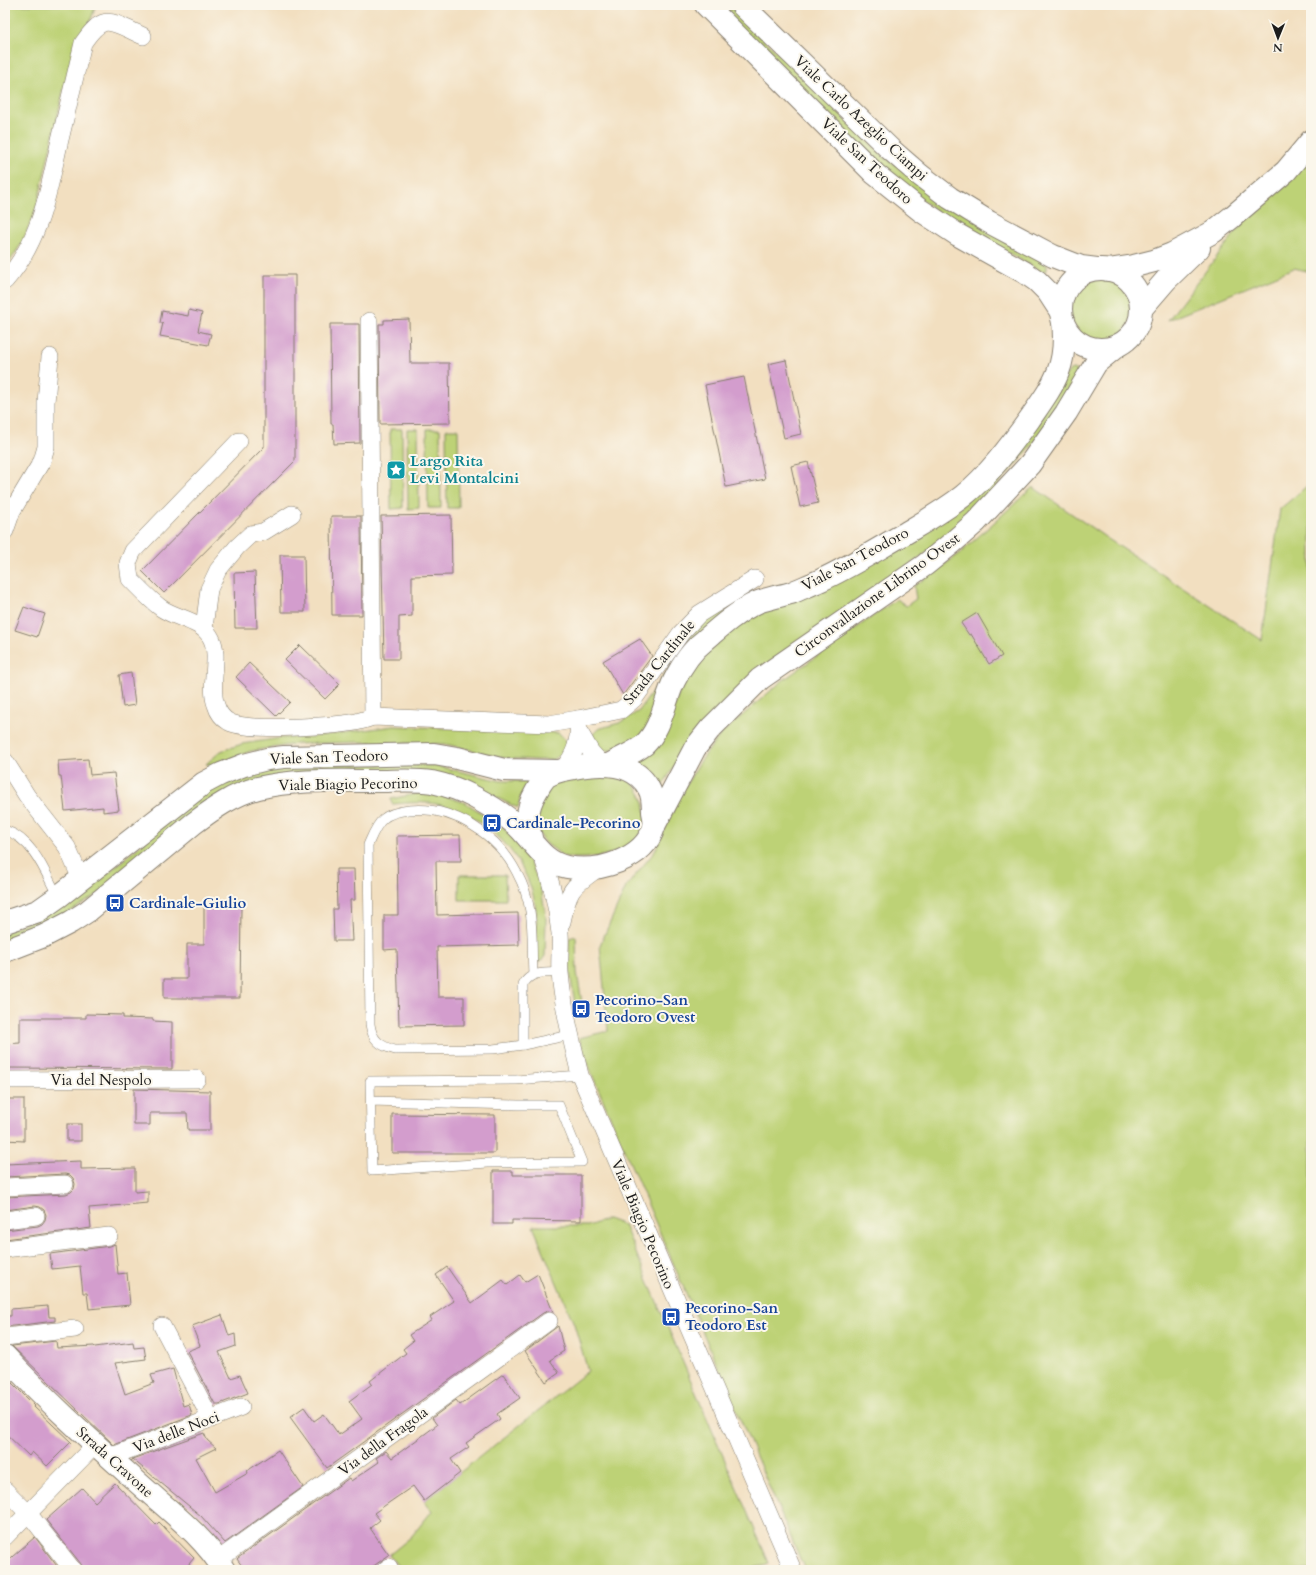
<svg xmlns="http://www.w3.org/2000/svg" width="1316" height="1575" font-family="Cardo,serif">
	<style>
		.green { fill: #bdd276; stroke: #6c7749 }
		.building { fill: #d39dcd }
		.lines { fill: none; stroke-linecap: round; stroke-linejoin: round }
		.lane-casing { stroke: #877e6e; stroke-width: 10 }
		.street-casing { stroke: #877e6e; stroke-width: 18 }
		.secondary-casing { stroke: #877e6e; stroke-width: 24 }
		.lane { stroke: #fff; stroke-width: 9 }
		.street { stroke: #fff; stroke-width: 17 }
		.secondary { stroke: #fff; stroke-width: 22 }
		.labels { text-anchor: middle; dominant-baseline: central; stroke-width: 4; stroke-linejoin: round; paint-order: stroke }
		.street-label { font-size: 15px; fill: #1c1c1c; stroke: #fbf7ec }
		.culture-label { font-size: 15px; font-weight: bold; fill: #0d838f; stroke: #fbf7ec; text-anchor: start }
		.transit-label { font-size: 15px; font-weight: bold; fill: #164399; stroke: #fbf7ec; text-anchor: start }
	</style>
	<rect width="100%" height="100%" fill="#fbf7ec"/>
	<filter id="ink" filterUnits="userSpaceOnUse"><feTurbulence type="fractalNoise" baseFrequency=".025" numOctaves="2"/><feDisplacementMap in="SourceGraphic" scale="8" xChannelSelector="R" yChannelSelector="G"/><feConvolveMatrix kernelMatrix="1 2 1 2 8 2 1 2 1" color-interpolation-filters="sRGB"/></filter>
	<filter id="wash" filterUnits="userSpaceOnUse"><feTurbulence type="fractalNoise" baseFrequency=".012" numOctaves="4" result="noise"/><feDisplacementMap in="SourceGraphic" scale="16" xChannelSelector="R" yChannelSelector="G"/><feGaussianBlur stdDeviation="0.9" result="paint"/><feColorMatrix in="noise" values="0 0 0 0 0 0 0 0 0 0 0 0 0 0 0 0 0 1.4 0 .05"/><feComposite in="paint" operator="in"/></filter>
	<g filter="url(#wash)">
		<rect width="100%" height="100%" fill="#f2dfc0"/>
		<g class="green">
			<polygon points="5,5 96,5 90,22 75,40 37,206 23,241 5,269"/>
			<polygon points="716,5 729,5 884,157 1047,265 1047,270 1042,272 939,213 877,164"/>
			<polygon points="1311,154 1311,272 1294,268 1168,320 1249,215"/>
			<circle cx="1101" cy="310" r="31"/>
			<polygon points="1073,369 1077,371 1078,374 1036,441 969,517 684,751 662,786 656,789 634,763 648,757 656,749 665,734 681,687 696,663 727,634 745,620 958,510 1070,370"/>
			<polygon points="390,429 402,429 403,508 391,509"/>
			<polygon points="407,429 418,429 419,508 408,509"/>
			<polygon points="427,429 440,429 441,508 428,508"/>
			<polygon points="446,429 458,429 459,508 447,508"/>
			<polygon points="1307,486 1311,487 1311,1570 805,1570 591,1072 579,1038 608,1031 600,945 626,887 655,851 681,793 700,762 720,735 782,681 897,599 906,606 916,599 914,586 958,555 1033,487 1108,539 1262,640 1280,509"/>
			<polygon points="757,596 735,607 644,734 622,749 601,751 592,741 593,734 598,729 619,723 639,711 672,664 698,622"/>
			<polygon points="394,726 559,733 567,742 569,747 563,754 551,760 536,760 505,758 445,744 359,742 296,744 251,751 215,765 206,764 221,751 242,744 281,738 311,737"/>
			<polygon points="290,764 433,765 501,781 528,781 520,798 518,808 477,788 290,774 60,918 5,942 5,932 56,910 101,879 191,802 229,777"/>
			<path d="M594 773C602 774 614 773 622 776 642 785 652 813 641 833 630 854 588 861 566 857 561 856 556 850 551 847 543 842 537 832 537 822 536 808 545 786 558 780 569 776 583 775 594 773Z"/>
			<path d="M420 793 438 794 466 803 502 826 525 852 539 882 542 894 546 917 545 956 541 961 538 962C534 943 539 923 535 904 527 857 487 815 441 805 425 801 408 803 392 804L391 799Z"/>
			<polygon points="459,875 505,875 506,900 459,900"/>
			<polygon points="576,936 577,972 584,1016 577,1017 569,967 569,938"/>
			<polygon points="608,1219 624,1225 769,1563 748,1570 401,1570 389,1555 411,1537 432,1511 424,1501 588,1371 574,1324 533,1226 588,1226"/>
		</g>
		<g id="blocks">
			<g class="building">
				<polygon points="264,275 295,275 295,461 164,593 142,571 264,447"/>
				<polygon points="189,310 202,313 198,331 211,334 208,345 160,336 163,323 160,323 162,311 188,316"/>
				<polygon points="409,319 410,363 449,363 450,423 380,424 379,324 384,324 384,320"/>
				<polygon points="330,324 359,324 360,443 334,444 333,424 331,424"/>
				<polygon points="786,360 801,434 784,438 768,364"/>
				<polygon points="744,377 765,479 726,487 705,385"/>
				<polygon points="808,462 818,503 800,507 791,466"/>
				<polygon points="451,515 452,575 412,576 412,616 399,617 399,659 384,659 381,516"/>
				<polygon points="331,516 361,516 362,615 332,615"/>
				<polygon points="280,555 304,555 305,612 281,612"/>
				<polygon points="255,572 257,628 235,628 234,573"/>
				<polygon points="24,607 45,614 37,637 15,630"/>
				<polygon points="977,613 1002,656 989,664 971,634 969,635 961,623"/>
				<polygon points="640,639 652,656 623,695 603,661"/>
				<polygon points="300,645 340,684 325,699 285,660"/>
				<polygon points="249,663 290,702 276,716 236,677"/>
				<polygon points="131,673 135,705 123,707 119,675"/>
				<polygon points="88,759 90,775 114,773 119,810 103,812 103,807 65,811 61,776 59,776 58,761"/>
				<polygon points="460,835 461,861 436,861 437,915 518,913 519,945 437,947 438,997 464,997 464,1025 399,1026 397,949 384,950 384,915 398,915 397,836"/>
				<polygon points="336,869 354,869 355,900 350,900 352,941 334,941 333,909 337,909"/>
				<polygon points="204,907 241,907 240,998 164,998 164,979 187,979 187,944 204,944"/>
				<polygon points="86,1014 123,1015 123,1018 153,1019 153,1021 172,1022 172,1069 5,1068 5,1044 20,1043 20,1018 86,1018"/>
				<polygon points="134,1089 210,1091 210,1130 188,1130 187,1113 150,1113 150,1125 134,1125"/>
				<polygon points="5,1099 24,1099 24,1141 5,1140"/>
				<polygon points="392,1114 495,1115 495,1153 392,1153"/>
				<rect x="67" y="1124" width="14" height="17"/>
				<polygon points="81,1161 81,1169 135,1168 135,1192 148,1191 148,1203 89,1208 91,1228 5,1239 5,1230 38,1226 42,1224 45,1220 46,1215 44,1210 40,1207 35,1206 5,1210 5,1197 66,1194 71,1192 74,1189 75,1184 73,1178 70,1175 65,1174 5,1177 5,1164"/>
				<polygon points="493,1171 513,1171 513,1175 581,1175 581,1221 512,1220 512,1224 493,1224"/>
				<polygon points="115,1244 118,1274 127,1273 130,1305 89,1309 87,1293 83,1293 80,1266 52,1269 50,1254 110,1246"/>
				<polygon points="447,1267 472,1303 503,1280 507,1285 520,1275 525,1282 538,1274 553,1312 548,1311 543,1313 327,1468 290,1417 304,1407 314,1421 324,1414 339,1435 362,1419 349,1401 372,1384 370,1381 406,1353 403,1349 413,1341 409,1335 432,1320 430,1317 454,1301 436,1275"/>
				<polygon points="48,1306 49,1317 55,1317 55,1321 5,1327 5,1316 11,1316 11,1309"/>
				<polygon points="222,1315 229,1336 235,1334 236,1346 219,1352 231,1378 240,1375 248,1393 219,1404 215,1404 187,1351 200,1346 192,1326"/>
				<polygon points="558,1326 564,1351 550,1360 559,1373 546,1382 525,1351"/>
				<polygon points="56,1341 57,1348 94,1346 95,1347 133,1342 134,1348 144,1347 146,1359 115,1363 125,1394 154,1383 151,1375 173,1369 183,1406 189,1404 192,1415 114,1445 12,1346"/>
				<polygon points="503,1374 520,1398 497,1414 500,1419 466,1443 469,1447 451,1459 460,1473 424,1501 413,1486 374,1513 380,1520 370,1528 389,1555 368,1570 245,1570 237,1559 238,1558 349,1478 351,1481 379,1462 376,1458 386,1451 392,1458 437,1425 432,1418 456,1400 460,1405"/>
				<polygon points="5,1376 35,1406 34,1407 71,1442 47,1466 32,1452 29,1456 5,1433"/>
				<polygon points="204,1433 207,1440 216,1448 196,1458 215,1492 248,1473 247,1471 278,1450 303,1487 225,1543 201,1516 132,1459"/>
				<polygon points="115,1483 156,1525 159,1522 194,1558 184,1570 83,1570 81,1564 46,1520 82,1488 95,1502"/>
				<polygon points="35,1537 60,1570 5,1570 5,1563"/>
			</g>
		</g>
	</g>
	<g filter="url(#ink)">
		<use href="#blocks" fill-opacity="0" stroke="#877e6e" stroke-width="1"/>
		<g class="lines">
			<defs>
				<g id="lane">
					<path d="M5 830C34 840 45 872 58 897"/>
					<path d="M533 974C531 936 536 908 517 873 498 835 453 805 409 810 400 811 390 813 383 819 376 825 372 836 368 845L370 1024C372 1040 380 1046 395 1050L493 1049 523 1045 570 1035"/>
					<path d="M523 1045V985C531 970 544 974 560 972"/>
					<polyline points="371,1101 518,1105 559,1105 582,1162 488,1163 372,1171 370,1081 516,1080 580,1075"/>
				</g>
				<g id="street">
					<path d="M5 281C40 242 48 193 59 144 67 111 75 77 83 43 105 11 111 22 143 36"/>
					<polyline points="369,321 373,717"/>
					<path d="M239 441 133 551 128 563 130 579C140 589 150 600 161 608 177 619 200 620 210 636 222 655 208 685 216 705 218 712 222 718 229 722 248 732 333 726 356 722 361 721 367 719 373 717L549 724 578 719C580 739 576 754 562 770"/>
					<polyline points="5,531 12,511 42,461 46,447 46,402 50,357"/>
					<polyline points="204,628 209,589 218,570 237,547 251,534 263,532 292,514"/>
					<polyline points="578,719 621,710 634,699 681,633 699,614 755,579"/>
					<polyline points="580,733 591,752 602,764"/>
					<polyline points="5,761 27,796 67,847 77,870 84,878"/>
					<path d="M541 853C551 879 557 906 560 933 561 946 559 960 560 973 563 1008 572 1041 580 1075L793 1570"/>
					<path d="M562 922C569 886 573 887 601 866"/>
					<polyline points="5,1080 197,1079"/>
					<polyline points="5,1187 65,1184"/>
					<polyline points="5,1220 36,1216"/>
					<polyline points="5,1249 109,1236"/>
					<polyline points="162,1326 211,1419"/>
					<polyline points="5,1337 75,1329"/>
					<polyline points="110,1457 241,1407"/>
					<polyline points="5,1490 28,1513 73,1570"/>
					<polyline points="5,1537 95,1445"/>
					<polyline points="218,1560 549,1321"/>
					<polyline points="385,1570 389,1567"/>
				</g>
				<g id="secondary">
					<polyline points="706,5 875,174 920,210 958,235 1024,272 1037,281 1048,292 1061,312"/>
					<polyline points="742,5 890,149 920,175 950,198 989,222 1053,256 1081,267 1097,269"/>
					<circle cx="1101" cy="309" r="40"/>
					<polyline points="1108,270 1134,266 1154,261 1172,254 1213,232 1232,217 1286,171 1311,141"/>
					<polyline points="1141,309 1166,280 1199,248"/>
					<path d="M609 765C620 758 634 753 644 745 662 728 664 702 674 681 681 667 691 651 704 641 720 627 738 611 758 602 769 598 780 596 791 593 800 589 810 585 819 581 848 568 876 550 904 534 924 522 945 510 963 496 988 476 1011 445 1029 420 1054 384 1068 367 1063 321"/>
					<polyline points="654,826 695,748 710,729 760,679 925,565 952,543 976,522 1030,464 1066,413 1096,363 1117,346"/>
					<polyline points="5,922 38,911 58,897 204,783 221,774 244,765 267,759 284,757 434,754 457,758 504,770 557,771"/>
					<path d="M5 951 44 936 71 922 88 911 193 824C213 809 234 794 258 788 295 779 337 781 376 781 394 781 414 779 432 782 446 785 461 790 474 797 487 804 502 813 514 823 532 838 541 862 567 867 598 873 644 860 654 827 655 822 654 816 653 812 653 804 652 793 648 787 633 761 599 763 574 768 564 770 554 771 546 777 542 781 539 787 536 792 525 811 527 822 532 842"/>
					<path d="M5 1356C48 1403 96 1445 144 1488 172 1513 204 1537 224 1570"/>
				</g>
			</defs>
			<use href="#lane" class="lane-casing"/>
			<use href="#street" class="street-casing"/>
			<use href="#secondary" class="secondary-casing"/>
			<use href="#lane" class="lane"/>
			<use href="#street" class="street"/>
			<use href="#secondary" class="secondary"/>
		</g>
	</g>
	<defs>
		<symbol id="sight-square" viewBox="-11 -11 22 22"><rect x="-9" y="-9" width="18" height="18" rx="4" fill="#0f9aa8" stroke="#fbf7ec"/><path d="M0-6L1.8-2.2L6-1.7L2.9 1.2L3.7 5.4L0 3.3L-3.7 5.4L-2.9 1.2L-6-1.7L-1.8-2.2Z" fill="#fff"/></symbol>
		<symbol id="bus-square" viewBox="-11 -11 22 22"><rect x="-9" y="-9" width="18" height="18" rx="4" fill="#1a4fb4" stroke="#fbf7ec"/><path d="M-5-6H5V4H4V6H2V4H-2V6H-4V4H-5ZM-3.5-4V0h7V-4ZM-3.5 1.2v1.5H-2V1.2ZM2 1.2v1.5H3.5V1.2Z" fill="#fff"/></symbol>
	</defs>
	<g fill-rule="evenodd">
		<use href="#sight-square" x="385" y="459" width="22" height="22"/>
		<use href="#bus-square" x="481" y="812" width="22" height="22"/>
		<use href="#bus-square" x="104" y="892" width="22" height="22"/>
		<use href="#bus-square" x="570" y="998" width="22" height="22"/>
		<use href="#bus-square" x="660" y="1306" width="22" height="22"/>
	</g>
	<g class="labels">
		<g class="street-label">
			<text transform="translate(861 118) rotate(43)">Viale Carlo Azeglio Ciampi</text>
			<text transform="translate(867 161) rotate(43)">Viale San Teodoro</text>
			<text transform="translate(855 559) rotate(-28)">Viale San Teodoro</text>
			<text transform="translate(877 595) rotate(-36)">Circonvallazione Librino Ovest</text>
			<text transform="translate(659 662) rotate(-51)">Strada Cardinale</text>
			<text transform="translate(329 757) rotate(-2)">Viale San Teodoro</text>
			<text transform="translate(348 784) rotate(-1)">Viale Biagio Pecorino</text>
			<text x="101" y="1080">Via del Nespolo</text>
			<text transform="translate(643 1224) rotate(67)">Viale Biagio Pecorino</text>
			<text transform="translate(176 1432) rotate(-21)">Via delle Noci</text>
			<text transform="translate(383 1441) rotate(-36)">Via della Fragola</text>
			<text transform="translate(115 1462) rotate(42)">Strada Cravone</text>
		</g>
		<g class="culture-label">
			<text x="410" y="461">Largo Rita<tspan x="410" dy="17">Levi Montalcini</tspan></text>
		</g>
		<g class="transit-label">
			<text x="506" y="823">Cardinale-Pecorino</text>
			<text x="129" y="903">Cardinale-Giulio</text>
			<text x="595" y="1000">Pecorino-San<tspan x="595" dy="17">Teodoro Ovest</tspan></text>
			<text x="685" y="1308">Pecorino-San<tspan x="685" dy="17">Teodoro Est</tspan></text>
		</g>
	</g>
	<rect width="1316" height="1575" fill="none" stroke="#fbf7ec" stroke-width="20"/>
	<g transform="translate(1278 38) rotate(181)" stroke="#fbf7ec" stroke-width="3" paint-order="stroke">
	<path d="M0-3L7 15L0 10L-7 15Z" fill="#1c1c1c"/>
	<text y="-6" font-size="11" font-weight="bold" text-anchor="middle" fill="#1c1c1c">N</text>
	</g>
</svg>
